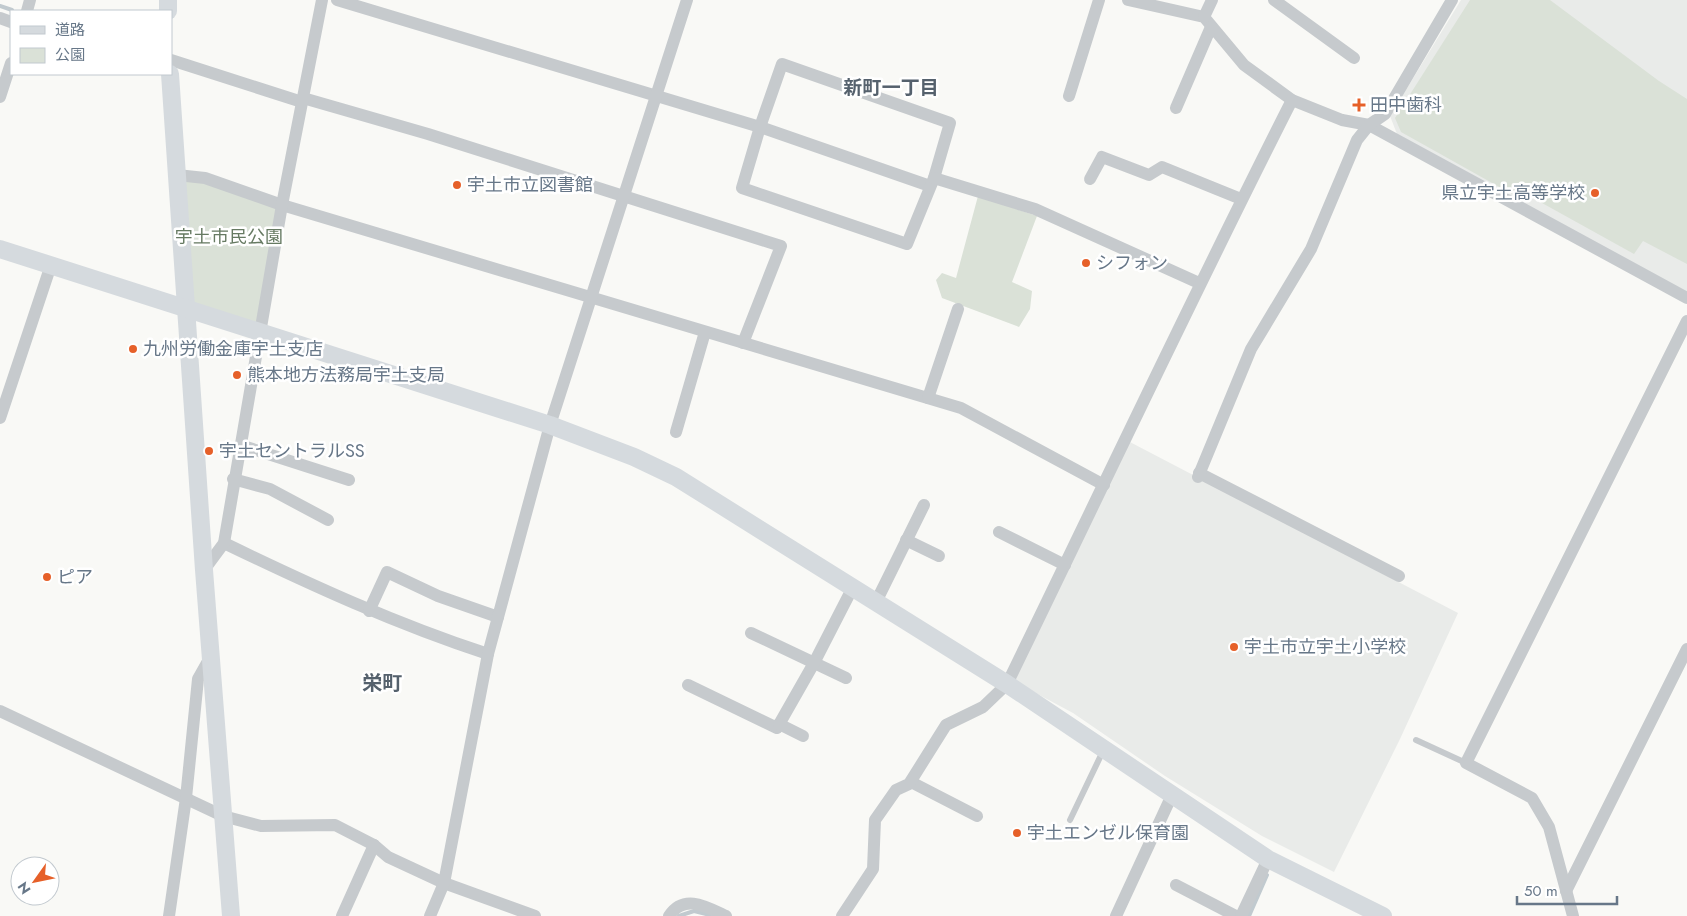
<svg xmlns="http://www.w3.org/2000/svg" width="1687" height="916" font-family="Jost,'Noto Sans JP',sans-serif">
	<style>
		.built { fill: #e9ebe9 }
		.green { fill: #dae1d7 }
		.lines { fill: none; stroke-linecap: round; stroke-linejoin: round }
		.stream { stroke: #c1cacf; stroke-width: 4 }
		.lane { stroke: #c6cacd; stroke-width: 6 }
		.street { stroke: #c6cacd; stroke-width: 12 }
		.secondary { stroke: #d5dade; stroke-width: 18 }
		.poi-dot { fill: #e66029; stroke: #fff; stroke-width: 2 }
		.labels { text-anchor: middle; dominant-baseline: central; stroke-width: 5; stroke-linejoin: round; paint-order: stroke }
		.poi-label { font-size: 18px; fill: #677788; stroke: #fff; text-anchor: start }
		.park-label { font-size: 18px; fill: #667a62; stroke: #fff }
		.neighbourhood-label { font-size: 19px; font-weight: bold; fill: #55616d; stroke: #fff }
		.quarter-label { font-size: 20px; font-weight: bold; fill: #55616d; stroke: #fff }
	</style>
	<rect width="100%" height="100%" fill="#f9f9f6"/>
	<g class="built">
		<polygon points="1461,0 1687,0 1687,292 1397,134 1390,116"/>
		<polygon points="1126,440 1458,613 1400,739 1334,872 1262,836 1165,776 1073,713 1030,690 1007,684"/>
	</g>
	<g class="green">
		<polygon points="1470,0 1550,0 1659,81 1687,99 1687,264 1643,241 1634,254 1524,193 1519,198 1401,132 1395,118"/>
		<polygon points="177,175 282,205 261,332 187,310"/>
		<polygon points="978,196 1037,216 1012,282 1032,291 1030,309 1019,327 942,298 936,280 942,273 956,278"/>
	</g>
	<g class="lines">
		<g class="stream">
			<polyline points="0,6 12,10"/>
			<polyline points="679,916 694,911 710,915"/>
			<polyline points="1249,916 1267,875"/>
		</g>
		<g class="lane">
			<polyline points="1416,740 1466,763"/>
			<polyline points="1070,820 1103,751"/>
		</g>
		<g class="street">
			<polyline points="337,0 760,127 930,186"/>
			<polyline points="1128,0 1204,17 1244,65 1292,100 1342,120 1369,125 1687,298"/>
			<polyline points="1274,0 1354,58"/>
			<polyline points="27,11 30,0"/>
			<polyline points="1204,17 1212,0"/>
			<polyline points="0,18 11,22"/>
			<polyline points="171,60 302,102"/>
			<polygon points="782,64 950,123 934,178 907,244 742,188 760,127"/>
			<polyline points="1069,96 1099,0"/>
			<polyline points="0,97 11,63"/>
			<polyline points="303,98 428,134 781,246 743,343"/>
			<polyline points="1176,108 1211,27"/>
			<polyline points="177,175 205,178 282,205 961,408 1104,485"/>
			<polyline points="934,178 1035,209 1199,283"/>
			<polyline points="1090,179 1102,157 1149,175 1162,167 1241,199"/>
			<polyline points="928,398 958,309"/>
			<polyline points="0,418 51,265"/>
			<polyline points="676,432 705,332"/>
			<polyline points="240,445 349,480"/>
			<polyline points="1199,473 1399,576"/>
			<polyline points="1198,477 1251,349 1311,249 1357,140 1369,125 1385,114 1452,0"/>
			<polyline points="233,479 270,489 328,520"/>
			<polyline points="999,532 1065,565"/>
			<polyline points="906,540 939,556"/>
			<path d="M224 543C311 585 396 624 488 654"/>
			<polyline points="204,570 224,543 282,205 322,0"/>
			<polyline points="876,602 924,505"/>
			<polyline points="369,611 387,572 438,596 498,617"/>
			<polyline points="751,633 846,678"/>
			<polyline points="688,685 777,728 814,663 853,587"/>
			<polyline points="0,711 223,816 261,826 335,825 374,845 388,857 444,883 535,916"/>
			<polyline points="779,724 803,736"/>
			<polyline points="911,782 977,816"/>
			<polyline points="1176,885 1236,916"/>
			<polyline points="1566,891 1687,649"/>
			<polyline points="169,916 186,798 198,679 211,656"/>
			<polyline points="342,916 374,845"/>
			<polyline points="430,916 444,883 488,654 550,425 687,0"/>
			<path d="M669 916C684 893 707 907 726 916"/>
			<path d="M842 916 873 869 875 820 896 790 909 784 946 725 983 707 1007 684C1102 489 1194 293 1292 100"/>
			<polyline points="1116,916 1172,795"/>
			<polyline points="1241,916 1268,859"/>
			<polyline points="1573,916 1549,827 1532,798 1466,763 1687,321"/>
		</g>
		<g class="secondary">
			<polyline points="168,0 168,11"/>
			<polyline points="170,74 204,570 231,916"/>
			<polyline points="0,249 550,425 634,457 676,477 1007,684 1268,859 1383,916"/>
		</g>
	</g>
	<g class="poi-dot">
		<path d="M1356.5 97.5h5v5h5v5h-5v5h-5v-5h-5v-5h5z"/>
		<circle cx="457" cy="185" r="5"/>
		<circle cx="1595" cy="193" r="5"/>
		<circle cx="1086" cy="263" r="5"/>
		<circle cx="133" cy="349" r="5"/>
		<circle cx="237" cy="375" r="5"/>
		<circle cx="209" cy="451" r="5"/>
		<circle cx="47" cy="577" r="5"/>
		<circle cx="1234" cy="647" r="5"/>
		<circle cx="1017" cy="833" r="5"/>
	</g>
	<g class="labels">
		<g class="poi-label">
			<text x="1370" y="105">田中歯科</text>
			<text x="467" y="185">宇土市立図書館</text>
			<text x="1585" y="193" text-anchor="end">県立宇土高等学校</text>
			<text x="1096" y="263">シフォン</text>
			<text x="143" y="349">九州労働金庫宇土支店</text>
			<text x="247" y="375">熊本地方法務局宇土支局</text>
			<text x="219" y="451">宇土セントラルSS</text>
			<text x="57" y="577">ピア</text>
			<text x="1244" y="647">宇土市立宇土小学校</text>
			<text x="1027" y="833">宇土エンゼル保育園</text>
		</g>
		<g class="park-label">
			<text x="229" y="237">宇土市民公園</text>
		</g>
		<g class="neighbourhood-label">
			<text x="891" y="87">新町一丁目</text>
		</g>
		<g class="quarter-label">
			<text x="382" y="683">栄町</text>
		</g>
	</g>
	<rect x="10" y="10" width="162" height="65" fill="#ffffff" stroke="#c2c9cf"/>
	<rect x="20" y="26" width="25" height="8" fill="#d5dade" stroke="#c2c9cf"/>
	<text x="55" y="35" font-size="15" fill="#677788">道路</text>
	<rect x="20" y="48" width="25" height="15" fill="#dae1d7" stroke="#c2c9cf"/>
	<text x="55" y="60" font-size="15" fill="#677788">公園</text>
	<g transform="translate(35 881) rotate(237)"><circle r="24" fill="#ffffff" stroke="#c2c9cf"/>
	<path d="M0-4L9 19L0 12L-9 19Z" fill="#e66029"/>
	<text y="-8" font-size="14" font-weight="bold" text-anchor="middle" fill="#677788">N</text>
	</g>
	<path d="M1517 896v8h100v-8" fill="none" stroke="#677788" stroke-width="2.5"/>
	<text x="1524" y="896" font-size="15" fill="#677788" stroke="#ffffff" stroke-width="4" paint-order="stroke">50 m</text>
</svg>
